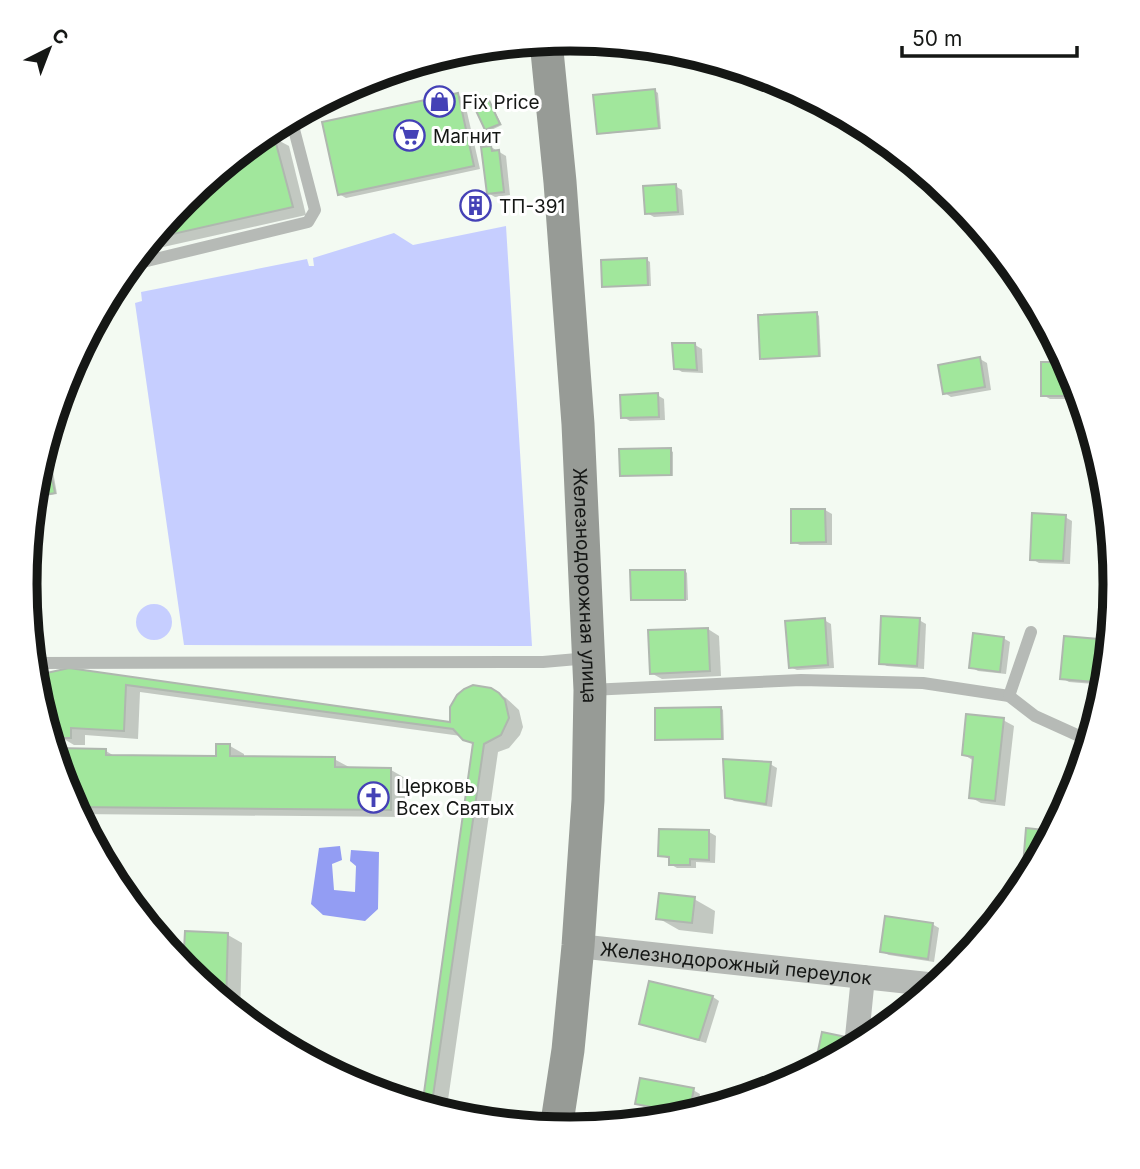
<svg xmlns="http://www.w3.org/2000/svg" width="1140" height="1169" font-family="Inter,sans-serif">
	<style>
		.green { fill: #c6ceff }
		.water { fill: #939df3 }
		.shadow { fill: #0003 }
		.building { fill: #a1e79c; stroke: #afb7af; stroke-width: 2 }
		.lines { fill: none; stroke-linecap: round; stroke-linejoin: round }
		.lane { stroke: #b6bab6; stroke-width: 12 }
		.street { stroke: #b6bab6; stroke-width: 24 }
		.secondary { stroke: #979b96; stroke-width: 33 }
		.labels { text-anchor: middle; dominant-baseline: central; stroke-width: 6; stroke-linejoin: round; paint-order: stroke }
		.poi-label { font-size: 19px; fill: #151715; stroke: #fff; text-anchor: start }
		.street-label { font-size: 19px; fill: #151715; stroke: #fff }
		.rim { fill: none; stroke: #151715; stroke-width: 9 }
	</style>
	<rect width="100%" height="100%" fill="#f3faf2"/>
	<g class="green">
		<polygon points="506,226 532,646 184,645 135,303 142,301 141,292 307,259 309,266 314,266 313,258 394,233 413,245"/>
		<circle cx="154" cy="622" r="18"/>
	</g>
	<polygon class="water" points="340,846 342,860 332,864 334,890 355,892 356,866 350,861 351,850 379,852 378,909 365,921 323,915 311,904 319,848"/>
	<g class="shadow">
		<polygon points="655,91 658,93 661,129 601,134 598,133"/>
		<polygon points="458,95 464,99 480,169 346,198 339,194"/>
		<polygon points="487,97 502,125 489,131 486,129"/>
		<polygon points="274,138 289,146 306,215 141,252 185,198 252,143"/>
		<polygon points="491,147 506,156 510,195 495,197 488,193"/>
		<polygon points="675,186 682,190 684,215 654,217 647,213"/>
		<polygon points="647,260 650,262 651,286 604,286"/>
		<polygon points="817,314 819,316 821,357 762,358"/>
		<polygon points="695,345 702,349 703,373 682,372 676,368"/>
		<polygon points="980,359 987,363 991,390 951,397 945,393"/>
		<polygon points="1068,364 1081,399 1050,399 1043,395"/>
		<polygon points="657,395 664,399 665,420 630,421 623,417"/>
		<polygon points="670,450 673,452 673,476 621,475"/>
		<polygon points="49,464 52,466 57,494 33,498 38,466"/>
		<polygon points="825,510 832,514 832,545 800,545 793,542"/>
		<polygon points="1065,517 1072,521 1070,564 1039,563 1032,559"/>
		<polygon points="685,571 687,573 688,600 632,599"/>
		<polygon points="824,620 831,624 834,668 797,670 790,667"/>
		<polygon points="919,620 926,624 924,669 887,666 881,663"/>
		<polygon points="708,629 719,636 721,676 662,679 651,673"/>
		<polygon points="1003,638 1010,642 1006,674 978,671 971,667"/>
		<polygon points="1065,638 1110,642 1106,685 1069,682 1062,678"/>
		<polygon points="69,670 452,724 491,690 506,698 519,710 523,727 520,735 509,748 498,752 446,1114 423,1107 474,745 461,736 140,692 138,739 85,735 85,745 74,745 59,736 49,737 35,691 34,678"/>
		<polygon points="721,708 723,710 724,740 657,739"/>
		<polygon points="1003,720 1014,726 1005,806 981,803 970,797 974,761 963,754"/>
		<polygon points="230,746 244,754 244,758 334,759 349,767 349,769 391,770 405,778 405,817 77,814 66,793 58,768 58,750 106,751 116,757 218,758"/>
		<polygon points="770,764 777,768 772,807 734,801 727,797"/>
		<polygon points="709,832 716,836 715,863 696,862 696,868 677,868 670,864 670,859 660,855"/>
		<polygon points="694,899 715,911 713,934 679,930 658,918"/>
		<polygon points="932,924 939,928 934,962 889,955 882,952"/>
		<polygon points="228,935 242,943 240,1016 184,970 186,952"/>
		<polygon points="650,983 713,997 719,1001 706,1043 641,1023"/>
		<polygon points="693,1090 700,1094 696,1113 689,1116 644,1107 637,1103"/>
	</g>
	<g class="building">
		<polygon points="655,89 659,128 597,134 593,95"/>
		<polygon points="458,93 474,166 338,195 322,122"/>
		<polygon points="487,96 500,124 485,130 472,102"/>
		<polygon points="274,136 293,207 151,239 185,198 255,141"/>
		<polygon points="491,146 492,151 499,150 504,192 487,194 481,147"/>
		<polygon points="676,184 678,212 645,214 643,186"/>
		<polygon points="472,201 481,201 480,211 471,210"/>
		<polygon points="647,258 648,285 602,287 601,260"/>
		<polygon points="1015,271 1024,282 1026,286 1016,286"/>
		<polygon points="817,312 819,356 760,359 758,315"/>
		<polygon points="672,343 695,343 697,370 674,369"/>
		<polygon points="980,357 985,387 943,394 938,365"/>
		<polygon points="1041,362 1067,362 1074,376 1080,396 1041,396"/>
		<polygon points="658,393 659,417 621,418 620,395"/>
		<polygon points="671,448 671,475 620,476 619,449"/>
		<polygon points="49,463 55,493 33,497 39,465"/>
		<polygon points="791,509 825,509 826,542 791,543"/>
		<polygon points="1032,513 1066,515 1063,561 1030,560"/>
		<polygon points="630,570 685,570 685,600 631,600"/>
		<polygon points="881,616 920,618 917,666 879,664"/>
		<polygon points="825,618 828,665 789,668 785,621"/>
		<polygon points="708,628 710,671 650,674 648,630"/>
		<polygon points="973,633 1004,637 1000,672 969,668"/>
		<polygon points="1064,636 1110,640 1106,683 1060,679"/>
		<polygon points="69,668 450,722 450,707 457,695 464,689 473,685 491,688 499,693 505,700 509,718 501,735 484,744 431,1110 422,1107 473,743 463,740 453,729 126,685 124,731 71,728 71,738 57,738 57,728 46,728 35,691 33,676"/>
		<polygon points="721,707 722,739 655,740 655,708"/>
		<polygon points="966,714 1004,718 995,801 969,798 973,757 962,755"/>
		<polygon points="216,744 230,744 230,756 335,757 335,767 391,768 391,810 73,807 66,793 57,762 57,748 106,749 106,755 216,756"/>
		<polygon points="723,759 771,762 766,804 725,798"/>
		<polygon points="1026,828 1054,831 1034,867 1023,866"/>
		<polygon points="659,829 709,830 709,860 690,859 690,865 669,865 669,857 658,856"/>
		<polygon points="659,893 695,897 692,923 656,919"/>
		<polygon points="885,916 933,923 928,959 880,952"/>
		<polygon points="185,931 228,933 226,1004 184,970 167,950 184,950"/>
		<polygon points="649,981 713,996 699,1040 639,1024"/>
		<polygon points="822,1032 851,1038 848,1051 814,1070"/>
		<polygon points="640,1078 694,1088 689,1114 635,1104"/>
	</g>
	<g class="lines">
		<g class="lane">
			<polyline points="147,261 308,222 315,210 291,118"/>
			<polyline points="32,663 543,662 589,658"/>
			<polyline points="590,690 801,680 923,683 1009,696 1035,716 1077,735 1091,736"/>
			<polyline points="1009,696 1031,632"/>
		</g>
		<g class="street">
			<polyline points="414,65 479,48"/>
			<path id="s1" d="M578 946 937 985"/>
			<polyline points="856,1047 863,977"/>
		</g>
		<path class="secondary" id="s2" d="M546 41 560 182 578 424 590 690 588 800 578 946 568 1050 556 1129"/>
	</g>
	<defs>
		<symbol id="shop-ring" viewBox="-11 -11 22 22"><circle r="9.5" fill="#fff" stroke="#4441b6" stroke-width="1.5"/><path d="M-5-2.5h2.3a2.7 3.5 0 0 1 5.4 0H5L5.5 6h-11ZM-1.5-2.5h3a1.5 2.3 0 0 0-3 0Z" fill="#4441b6"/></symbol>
		<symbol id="supermarket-ring" viewBox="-11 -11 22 22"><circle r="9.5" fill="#fff" stroke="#4441b6" stroke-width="1.5"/><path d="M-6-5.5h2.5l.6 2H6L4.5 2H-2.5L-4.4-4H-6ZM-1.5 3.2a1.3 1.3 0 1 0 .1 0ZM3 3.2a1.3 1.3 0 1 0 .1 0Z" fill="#4441b6"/></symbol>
		<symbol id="building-ring" viewBox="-11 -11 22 22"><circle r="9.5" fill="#fff" stroke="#4441b6" stroke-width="1.5"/><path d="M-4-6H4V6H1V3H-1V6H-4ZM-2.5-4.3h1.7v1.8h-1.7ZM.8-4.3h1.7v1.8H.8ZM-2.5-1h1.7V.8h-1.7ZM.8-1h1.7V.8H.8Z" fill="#4441b6"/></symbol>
		<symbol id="church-ring" viewBox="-11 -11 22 22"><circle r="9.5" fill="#fff" stroke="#4441b6" stroke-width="1.5"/><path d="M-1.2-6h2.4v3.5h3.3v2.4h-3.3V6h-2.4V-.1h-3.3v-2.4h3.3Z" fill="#4441b6"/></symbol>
	</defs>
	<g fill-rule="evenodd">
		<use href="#shop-ring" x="422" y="84" width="35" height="35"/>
		<use href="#supermarket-ring" x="392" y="118" width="35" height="35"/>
		<use href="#building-ring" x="458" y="188" width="35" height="35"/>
		<use href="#church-ring" x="356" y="780" width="35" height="35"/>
	</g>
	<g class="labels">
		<g class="poi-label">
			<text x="462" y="102">Fix Price</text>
			<text x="433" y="136">Магнит</text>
			<text x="499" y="206">ТП-391</text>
			<text x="396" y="786">Церковь<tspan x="396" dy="22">Всех Святых</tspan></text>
		</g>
		<g class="street-label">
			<text stroke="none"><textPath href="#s2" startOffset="546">Железнодорожная улица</textPath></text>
			<text stroke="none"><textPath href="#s1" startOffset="159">Железнодорожный переулок</textPath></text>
		</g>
	</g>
	<path d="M0 0H1140V1169H0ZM37 584a533 533 0 1 1 1066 0a533 533 0 1 1-1066 0Z" fill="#fff" fill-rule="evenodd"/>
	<path class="rim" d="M37 584a533 533 0 1 1 1066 0a533 533 0 1 1-1066 0Z"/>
	<g transform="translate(49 49) rotate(42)" stroke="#ffffff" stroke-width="5" paint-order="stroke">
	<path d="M0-5L12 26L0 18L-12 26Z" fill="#151715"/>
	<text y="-10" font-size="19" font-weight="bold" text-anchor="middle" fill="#151715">С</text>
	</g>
	<path d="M902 46v10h175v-10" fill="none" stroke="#151715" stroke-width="3.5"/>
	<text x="912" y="46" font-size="21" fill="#151715" stroke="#ffffff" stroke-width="5" paint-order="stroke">50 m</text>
</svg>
